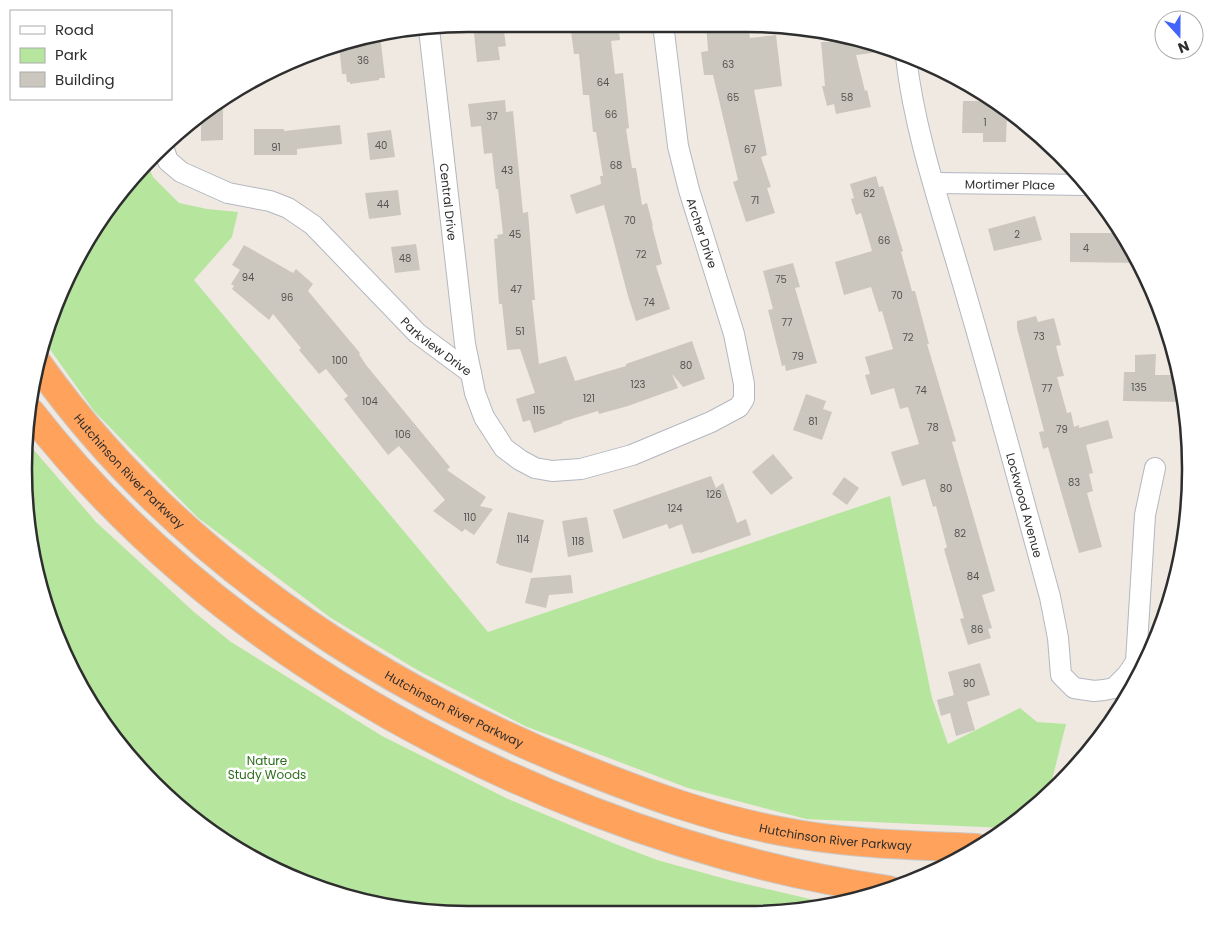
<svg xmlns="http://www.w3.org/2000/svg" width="1214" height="938" font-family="Poppins,sans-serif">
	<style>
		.green { fill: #b6e59e }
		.building { fill: #cbc7bf }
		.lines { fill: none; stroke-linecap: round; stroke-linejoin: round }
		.street-casing { stroke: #b4b7c1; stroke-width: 22 }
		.highway-casing { stroke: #c9c9c9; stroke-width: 30 }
		.street { stroke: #fff; stroke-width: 20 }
		.highway { stroke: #ffa35c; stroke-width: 28 }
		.labels { text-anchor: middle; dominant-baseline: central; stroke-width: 5; stroke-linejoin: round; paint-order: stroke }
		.number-label { font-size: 10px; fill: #555452 }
		.street-label { font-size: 12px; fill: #2e2e2e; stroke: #fff }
		.park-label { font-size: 12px; fill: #2c6e1b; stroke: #fff }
		.rim { fill: none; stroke: #2e2e2e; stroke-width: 2.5 }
	</style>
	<rect width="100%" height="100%" fill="#efe9e1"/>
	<g class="green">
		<polygon points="147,163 153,177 179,203 207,209 238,212 232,237 194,280 488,632 890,496 932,698 948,744 1020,708 1037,722 1066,724 1049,792 1039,804 1005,828 806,819 688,788 525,726 419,671 331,618 197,517 94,411 44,341 83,247"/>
		<polygon points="27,442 96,522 194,612 231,642 382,736 508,799 613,843 657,860 733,881 827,903 774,913 469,914 382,906 299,880 221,839 154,784 84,692 39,585 24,469"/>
	</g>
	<g class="building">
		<polygon points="473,24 503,24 506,46 498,47 500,60 477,62"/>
		<polygon points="570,24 618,24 620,40 611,41 615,74 623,73 629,128 626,129 632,168 636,168 642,205 647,203 653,226 652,226 662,264 656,266 670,309 636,321 628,296 604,205 576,214 570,195 601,184 600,176 603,176 596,132 593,132 589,95 583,95 579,54 574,54"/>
		<polygon points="706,24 748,25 750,38 776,35 782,86 754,90 767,155 761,157 771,187 767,188 775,213 746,222 733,182 738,180 713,75 704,75 701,52 708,51 708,50"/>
		<polygon points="380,35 385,78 379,78 379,80 350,84 350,82 347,82 346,74 342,74 339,45 353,39"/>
		<polygon points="829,36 887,47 887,51 856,55 865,91 867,90 871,107 836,114 834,104 827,106 822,86 825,86 821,42 830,42"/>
		<polygon points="505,100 506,112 513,111 523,213 528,212 535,300 532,300 539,364 566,356 575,381 626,366 626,364 692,341 705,379 683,387 672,374 678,388 628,406 599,414 598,411 562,422 563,423 534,433 530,420 523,422 516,399 535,393 520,349 507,350 502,304 499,304 494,239 498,238 497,235 503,234 498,189 496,189 492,153 484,154 481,126 471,127 468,104"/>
		<polygon points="223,101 223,140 201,141 201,118"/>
		<polygon points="963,101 989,101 1007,111 1006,142 983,142 983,133 962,133"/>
		<polygon points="340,125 342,144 297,149 297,155 254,155 254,129 284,129 284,131"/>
		<polygon points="391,130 395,157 370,160 367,133"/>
		<polygon points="876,176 879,187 883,186 903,251 901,252 912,291 915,291 929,344 927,344 956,441 952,442 995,591 982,595 992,628 988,629 991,638 968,645 960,619 964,618 944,549 947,547 936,506 933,507 925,479 902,486 891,452 919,444 908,407 900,409 894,388 871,395 865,375 870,374 865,357 893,349 882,311 879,312 871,287 844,295 835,262 872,251 861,213 856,215 851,199 854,198 850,184"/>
		<polygon points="398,190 401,215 369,219 365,193"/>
		<polygon points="1035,216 1042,240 994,251 988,229"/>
		<polygon points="1070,233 1121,233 1130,246 1138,263 1070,262"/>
		<polygon points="416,244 420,270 395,273 391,247"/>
		<polygon points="244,245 293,273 296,269 313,284 308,291 360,353 359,354 366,365 450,467 447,470 486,497 480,506 493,509 474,535 465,529 462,532 433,511 445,500 399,446 388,455 344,399 348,396 326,369 319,374 299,350 301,348 273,314 269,320 232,289 234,286 231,284 240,270 232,265"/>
		<polygon points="793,263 800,287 795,288 817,363 786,371 785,365 782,366 768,310 773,309 763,271"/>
		<polygon points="1036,316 1038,322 1054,318 1061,345 1056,346 1064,376 1057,377 1067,413 1071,412 1074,427 1079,425 1079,428 1108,420 1113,438 1086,445 1093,473 1089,474 1093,491 1087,493 1102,547 1079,553 1048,447 1043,449 1039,432 1044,431 1017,328 1017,321"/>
		<polygon points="1156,354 1155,375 1178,375 1184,402 1123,401 1124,372 1135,372 1135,355"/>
		<polygon points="806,394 826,401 823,409 832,412 822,440 793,430"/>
		<polygon points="773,454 793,478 771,495 752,472"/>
		<polygon points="711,476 716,488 723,483 737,523 746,519 751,535 700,553 699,552 692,554 682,524 669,529 667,524 623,539 613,510"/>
		<polygon points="844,477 859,488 847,505 832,494"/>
		<polygon points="508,512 544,520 532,573 499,565 499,564 496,563"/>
		<polygon points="587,517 593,552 568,557 562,521"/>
		<polygon points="571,575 573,593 549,595 546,608 525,603 531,578"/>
		<polygon points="980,663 990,695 967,702 975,730 956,736 950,713 941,716 937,700 954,695 948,672"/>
	</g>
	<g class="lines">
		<defs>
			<g id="street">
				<path id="s1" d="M429 29 465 344 471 373"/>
				<path id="s2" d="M906 57C915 136 943 214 965 291 995 393 1022 495 1050 597L1058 638 1061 675 1074 688 1094 691 1104 690 1114 688 1127 675 1136 662 1145 515 1155 468"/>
				<path id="s3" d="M163 147 168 161 181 172 228 193 270 201 288 208 313 225 417 333 471 373 475 393 484 417 504 448 520 460 535 468 552 471 581 469 632 455 711 422 739 407 744 399V384L734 334 689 190 678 146 663 24"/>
				<path id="s4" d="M934 183 1086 185"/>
			</g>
			<g id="highway">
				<path id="s5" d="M38 364C171 551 370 683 581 768 646 794 711 818 780 831 845 844 911 845 977 848"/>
				<path d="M31 413C175 597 376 727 592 811 688 848 787 876 889 890"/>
			</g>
		</defs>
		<use href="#street" class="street-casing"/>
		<use href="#highway" class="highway-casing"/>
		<use href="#street" class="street"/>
		<use href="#highway" class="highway"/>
	</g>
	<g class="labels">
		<g class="number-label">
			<text x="363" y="60">36</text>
			<text x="728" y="64">63</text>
			<text x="603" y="82">64</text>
			<text x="733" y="97">65</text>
			<text x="847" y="97">58</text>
			<text x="611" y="114">66</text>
			<text x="492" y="116">37</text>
			<text x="985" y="122">1</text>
			<text x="381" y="145">40</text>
			<text x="276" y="147">91</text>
			<text x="750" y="149">67</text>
			<text x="616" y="165">68</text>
			<text x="507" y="170">43</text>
			<text x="869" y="193">62</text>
			<text x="755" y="200">71</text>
			<text x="383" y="204">44</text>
			<text x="630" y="220">70</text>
			<text x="515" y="234">45</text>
			<text x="1017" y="234">2</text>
			<text x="884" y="240">66</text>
			<text x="1086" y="248">4</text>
			<text x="641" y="254">72</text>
			<text x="405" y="258">48</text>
			<text x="248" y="277">94</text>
			<text x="781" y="279">75</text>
			<text x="516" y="289">47</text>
			<text x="897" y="295">70</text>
			<text x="287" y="297">96</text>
			<text x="649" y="302">74</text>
			<text x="787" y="322">77</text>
			<text x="520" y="331">51</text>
			<text x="1039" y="336">73</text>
			<text x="908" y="337">72</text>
			<text x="798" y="356">79</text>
			<text x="340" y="360">100</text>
			<text x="686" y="365">80</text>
			<text x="638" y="384">123</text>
			<text x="1139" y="387">135</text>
			<text x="1047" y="388">77</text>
			<text x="921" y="390">74</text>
			<text x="589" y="398">121</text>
			<text x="370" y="401">104</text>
			<text x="539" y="410">115</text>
			<text x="813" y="421">81</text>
			<text x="933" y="427">78</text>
			<text x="1062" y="429">79</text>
			<text x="403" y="434">106</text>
			<text x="1074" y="482">83</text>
			<text x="946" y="488">80</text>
			<text x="714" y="494">126</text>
			<text x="675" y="508">124</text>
			<text x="470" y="517">110</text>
			<text x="960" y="533">82</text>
			<text x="523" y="539">114</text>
			<text x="578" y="541">118</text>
			<text x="973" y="576">84</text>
			<text x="977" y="629">86</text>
			<text x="969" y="683">90</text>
		</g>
		<g class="street-label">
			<text stroke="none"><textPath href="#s4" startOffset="76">Mortimer Place</textPath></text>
			<text stroke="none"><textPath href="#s1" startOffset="174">Central Drive</textPath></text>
			<text transform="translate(702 233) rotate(72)">Archer Drive</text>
			<text stroke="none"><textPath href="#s3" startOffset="349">Parkview Drive</textPath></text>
			<text stroke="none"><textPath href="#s5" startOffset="141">Hutchinson River Parkway</textPath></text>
			<text stroke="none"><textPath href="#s2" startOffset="464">Lockwood Avenue</textPath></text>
			<text stroke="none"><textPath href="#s5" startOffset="546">Hutchinson River Parkway</textPath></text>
			<text stroke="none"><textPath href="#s5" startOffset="951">Hutchinson River Parkway</textPath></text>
		</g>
		<g class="park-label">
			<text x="267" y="760">Nature<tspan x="267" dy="14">Study Woods</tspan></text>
		</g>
	</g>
	<path d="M0 0H1214V938H0ZM468 32H746A436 436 0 0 1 1182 468V470A436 436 0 0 1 746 906H468A436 436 0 0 1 32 470V468A436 436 0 0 1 468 32Z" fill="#fff" fill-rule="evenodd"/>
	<path class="rim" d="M468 32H746A436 436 0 0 1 1182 468V470A436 436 0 0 1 746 906H468A436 436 0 0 1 32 470V468A436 436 0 0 1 468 32Z"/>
	<rect x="10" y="10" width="162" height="90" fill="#ffffff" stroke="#ababab"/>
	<rect x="20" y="26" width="25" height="8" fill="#ffffff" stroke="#ababab"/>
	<text x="55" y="35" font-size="15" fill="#2e2e2e">Road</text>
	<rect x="20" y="48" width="25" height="15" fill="#b6e59e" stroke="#ababab"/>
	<text x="55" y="60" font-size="15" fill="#2e2e2e">Park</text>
	<rect x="20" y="72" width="25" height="15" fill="#cbc7bf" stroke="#ababab"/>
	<text x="55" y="85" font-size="15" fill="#2e2e2e">Building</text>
	<g transform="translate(1179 35) rotate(159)"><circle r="24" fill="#ffffff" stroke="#ababab"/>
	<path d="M0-4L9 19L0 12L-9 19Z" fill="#4264fb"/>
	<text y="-8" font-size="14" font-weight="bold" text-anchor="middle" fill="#2e2e2e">N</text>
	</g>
</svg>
